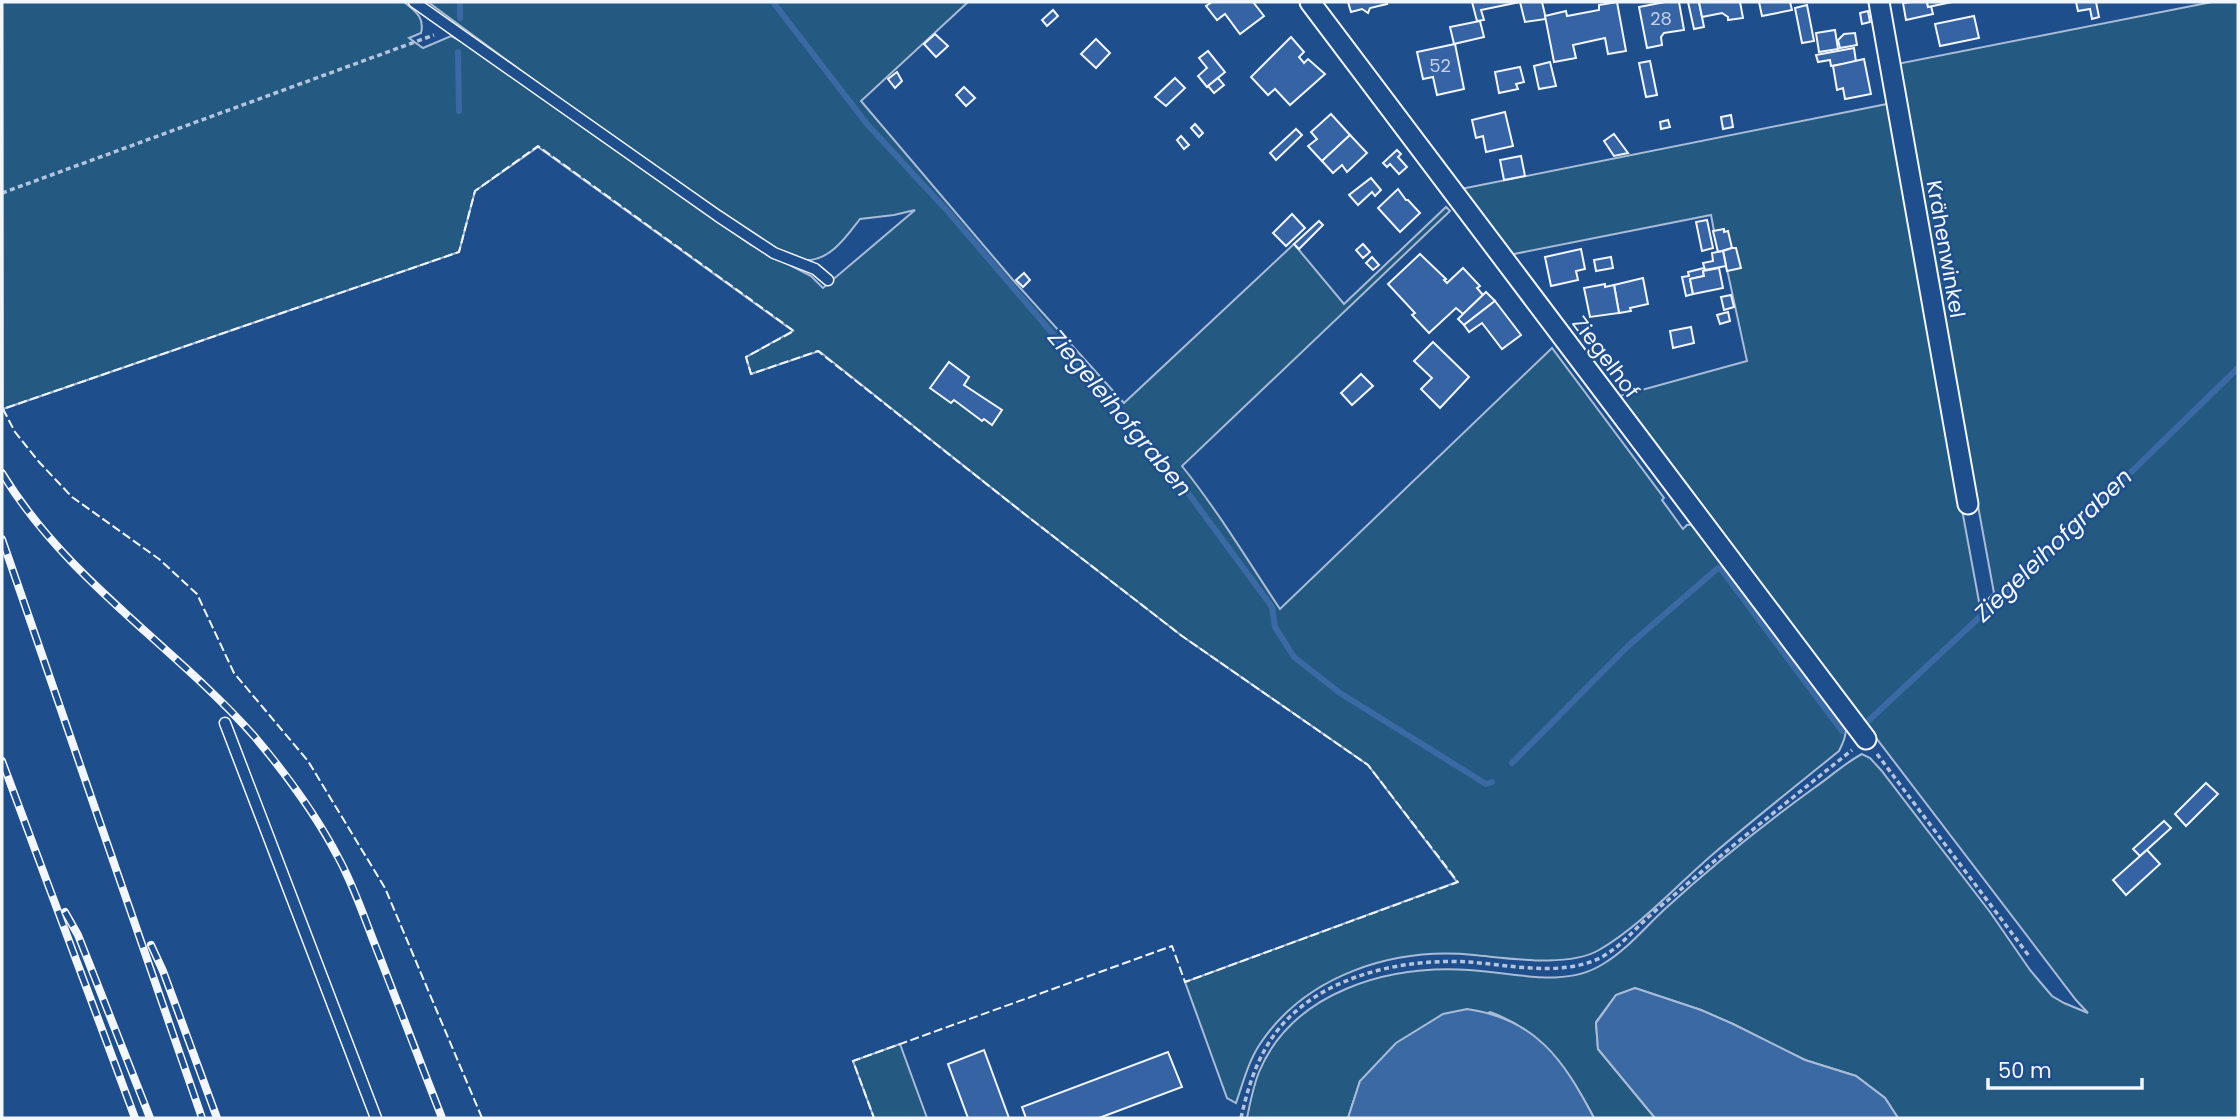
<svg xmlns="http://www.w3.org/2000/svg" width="2240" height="1120" font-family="Poppins,sans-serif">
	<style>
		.green { fill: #245a82; stroke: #a8bbd7; stroke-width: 2 }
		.water { fill: #3b69a3; stroke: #a8bbd7; stroke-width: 2 }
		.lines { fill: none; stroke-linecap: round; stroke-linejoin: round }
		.stream { stroke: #3b69a3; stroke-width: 6 }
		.building { fill: #3563a3; stroke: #f2f6ff; stroke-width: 2 }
		.lane-casing { stroke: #f2f6ff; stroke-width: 13 }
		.street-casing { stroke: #f2f6ff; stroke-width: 23 }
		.path { stroke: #b3c4dc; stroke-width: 3.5; stroke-dasharray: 5 3.5; stroke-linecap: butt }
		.lane { stroke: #1f4e8c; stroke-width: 10 }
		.street { stroke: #1f4e8c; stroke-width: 19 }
		.rail-casing { stroke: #f2f6ff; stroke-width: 8 }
		.rail { stroke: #1f4e8c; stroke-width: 5; stroke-dasharray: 16; stroke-linecap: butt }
		.fence { stroke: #f2f6ff; stroke-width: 2; stroke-dasharray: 9 3.5; stroke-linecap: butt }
		.labels { text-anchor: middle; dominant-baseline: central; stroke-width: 5; stroke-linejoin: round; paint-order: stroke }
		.number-label { font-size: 18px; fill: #c3d1e8 }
		.street-label { font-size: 21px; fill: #f2f6ff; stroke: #1f4e8c }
		.water-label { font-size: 23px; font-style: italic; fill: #f2f6ff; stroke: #1f4e8c }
	</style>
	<rect width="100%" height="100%" fill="#1f4e8c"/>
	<g class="green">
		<path d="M2 2H404C415 11 425 17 421 33L409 38 423 48 451 36 463 42 751 245 811 276 823 288 915 210 894 215 860 219C846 237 829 263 802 260 785 258 736 222 719 210 620 144 524 73 428 2H968L861 101 1013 280 1124 403 1294 244 1344 304 1446 207 1450 211 1182 466C1218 511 1248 561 1280 609L1552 348 1664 498 1662 500 1683 529 1687 525 1695 524 1845 724C1847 734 1844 741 1839 751 1797 785 1754 819 1712 855 1676 886 1640 926 1599 950 1568 968 1508 958 1474 955 1393 947 1306 975 1260 1044 1248 1062 1243 1083 1236 1103L1227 1098 1185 982 1457 882 1368 765 1182 636 1027 516 819 351 751 374 746 357 793 331 538 147 475 191 459 252 3 409Z"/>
		<path d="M2212 2H2238V1118H1898L1885 1098 1856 1076 1805 1060 1733 1024 1701 1010 1635 988 1616 995 1596 1022 1598 1049 1655 1118H1594C1569 1070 1543 1031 1490 1012L1360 1081 1348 1118H1247C1250 1103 1253 1087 1259 1072 1293 991 1388 965 1469 970 1512 972 1564 989 1603 964 1627 950 1646 926 1666 908 1713 865 1763 825 1814 788 1830 777 1845 763 1862 754L1870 758 1881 770 1990 912 2030 970 2052 996 2064 1003 2088 1013 2076 1000 1616 397 1747 361 1723 251 1718 252 1711 215 1509 255 1461 189 1887 104 1980 607 1994 593 1897 64Z"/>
		<polygon points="900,1044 927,1118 874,1118 853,1061"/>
	</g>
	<g class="water">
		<polygon points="1635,988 1701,1010 1733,1024 1805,1060 1856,1076 1885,1098 1898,1118 1655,1118 1598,1049 1596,1023 1616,995"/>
		<path d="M1467 1009C1536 1019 1563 1059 1594 1118H1348L1360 1081 1396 1043 1443 1014Z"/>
	</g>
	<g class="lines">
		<g class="stream">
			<polyline points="773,2 867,124 951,215 1183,486 1272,607 1275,627 1294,657 1340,693 1486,784 1492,782"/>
			<polyline points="460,18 460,2"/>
			<polyline points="458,52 459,111"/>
			<polyline points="1867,722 2042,559 2238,368"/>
			<polyline points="1512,763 1628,646 1718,568 1721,569 1842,731"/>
		</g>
	</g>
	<g class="building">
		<polygon points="1212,2 1253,2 1264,16 1240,34 1225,14 1217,20 1206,6"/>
		<polygon points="1348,2 1386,2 1387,4 1370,8 1368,13 1362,9 1351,12"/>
		<polygon points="1472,2 1520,2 1481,10 1484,20 1477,21"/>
		<polygon points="1520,2 1542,2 1546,19 1525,22"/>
		<polygon points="1617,2 1626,51 1608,54 1605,38 1573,45 1576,58 1554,62 1545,16 1566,11 1567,16 1599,10 1599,5"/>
		<polygon points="1665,2 1679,2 1684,30 1664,33 1661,37 1662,45 1647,48 1639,7"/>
		<polygon points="1688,2 1699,2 1704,27 1694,29"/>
		<polygon points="1699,2 1740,2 1743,18 1728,20 1728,17 1722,13 1702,17"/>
		<polygon points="1759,2 1790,2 1792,10 1762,16"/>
		<polygon points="1912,2 1927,2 1928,7 1931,6 1933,14 1906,20 1903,3"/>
		<polygon points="1927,2 1952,2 1928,7"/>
		<polygon points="2076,2 2096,2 2099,17 2092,19 2090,9 2078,11"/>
		<polygon points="1807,5 1814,41 1802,43 1795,8"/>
		<polygon points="1053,10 1058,16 1047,26 1042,20"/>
		<polygon points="1868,11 1870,22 1862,24 1860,13"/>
		<polygon points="1974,16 1979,38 1940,46 1935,24"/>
		<polygon points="1480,21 1484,37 1454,44 1450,27"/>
		<polygon points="1835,30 1838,49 1819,52 1816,33"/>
		<polygon points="1855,33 1857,45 1840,48 1838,40 1844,34"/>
		<polygon points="935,34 948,46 936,57 924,44"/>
		<polygon points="1291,37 1304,52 1299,57 1304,63 1308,59 1325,74 1290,105 1275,89 1268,95 1251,77"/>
		<polygon points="1096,39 1110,53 1096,68 1081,54"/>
		<polygon points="1455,44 1464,89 1437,95 1433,77 1423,79 1417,52"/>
		<polygon points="1854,48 1856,62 1831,66 1830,60 1818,62 1816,55"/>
		<polygon points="1208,51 1225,72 1207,87 1198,76 1207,68 1199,58"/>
		<polygon points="1864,59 1871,94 1845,99 1843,88 1837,90 1833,66"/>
		<polygon points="1650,61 1657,95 1646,97 1639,63"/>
		<polygon points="1550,62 1556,86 1539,89 1534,66"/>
		<polygon points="1520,67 1524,82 1516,84 1518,89 1499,93 1495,72"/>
		<polygon points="897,72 902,81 895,88 888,79"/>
		<polygon points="1175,78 1185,88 1166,106 1155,97"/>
		<polygon points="1218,78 1224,85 1214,93 1208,86"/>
		<polygon points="964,87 975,98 966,106 956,95"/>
		<polygon points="1505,112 1513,146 1486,152 1483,136 1476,138 1472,120"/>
		<polygon points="1331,114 1350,135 1322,161 1308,146 1317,139 1311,132"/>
		<polygon points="1731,115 1733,127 1723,129 1721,117"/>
		<polygon points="1668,120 1670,127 1661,129 1660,122"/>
		<polygon points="1195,124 1203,133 1199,137 1191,128"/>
		<polygon points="1296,129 1302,135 1276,160 1270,153"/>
		<polygon points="1614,134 1628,153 1614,156 1604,141"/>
		<polygon points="1350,135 1367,153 1347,172 1342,165 1333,173 1322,161"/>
		<polygon points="1181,136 1189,145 1184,149 1177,140"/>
		<polygon points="1397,150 1401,154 1398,157 1407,167 1399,174 1390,164 1387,167 1383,163"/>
		<polygon points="1521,156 1525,176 1504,180 1500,160"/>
		<polygon points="1371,178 1381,190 1375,196 1372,192 1358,205 1349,195"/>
		<polygon points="1398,189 1406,200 1408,200 1420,213 1400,232 1378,208"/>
		<polygon points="1292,214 1305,228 1286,246 1273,233"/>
		<polygon points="1707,220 1713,248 1702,251 1696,222"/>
		<polygon points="1319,221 1323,225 1299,249 1294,244"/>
		<polygon points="1724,229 1724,232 1728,231 1732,248 1718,252 1713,231"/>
		<polygon points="1363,244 1370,252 1363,258 1356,250"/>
		<polygon points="1732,248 1736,248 1741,268 1727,271 1723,251"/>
		<polygon points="1581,249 1585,269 1576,271 1578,280 1551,286 1545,257"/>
		<polygon points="1723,251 1726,266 1705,270 1703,263 1713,261 1712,253"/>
		<polygon points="1420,254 1446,279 1444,280 1447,283 1463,268 1480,286 1477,288 1483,295 1463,314 1456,308 1429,333 1412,315 1415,313 1388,284"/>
		<polygon points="1372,257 1379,265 1373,270 1366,263"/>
		<polygon points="1611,257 1613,268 1596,271 1594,260"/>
		<polygon points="1704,268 1705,270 1703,271 1704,276 1690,279 1693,294 1686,296 1682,277 1689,276 1688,272"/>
		<polygon points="1719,268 1723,288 1693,294 1690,279 1704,276 1703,271"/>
		<polygon points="1024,273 1030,280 1023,287 1016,280"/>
		<polygon points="1643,278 1648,304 1630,308 1631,311 1619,313 1614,285"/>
		<polygon points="1605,284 1605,287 1614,285 1619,313 1590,317 1584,288"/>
		<polygon points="1486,292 1495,301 1464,325 1458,319"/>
		<polygon points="1731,295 1734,307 1724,310 1721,297"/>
		<polygon points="1495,301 1521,335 1502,349 1482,323 1469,332 1464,325"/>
		<polygon points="1728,312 1730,321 1720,324 1717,315"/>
		<polygon points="1691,327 1694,343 1673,348 1670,331"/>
		<polygon points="1433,342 1469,377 1440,408 1421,389 1432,378 1414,361"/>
		<polygon points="949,362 969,377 964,385 1002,410 992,425 984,419 982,421 954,400 951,403 930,388"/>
		<polygon points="1361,374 1373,386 1352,405 1341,393"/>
		<polygon points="2206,783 2218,794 2186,826 2175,814"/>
		<polygon points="2164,821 2171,828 2140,856 2133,849"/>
		<polygon points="2147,850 2160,864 2126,895 2113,880"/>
		<polygon points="984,1050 1009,1118 968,1118 948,1064"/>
		<polygon points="1168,1052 1182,1087 1099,1118 1026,1118 1022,1107"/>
	</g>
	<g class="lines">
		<defs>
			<g id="lane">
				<polyline points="414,2 718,216 774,253 815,269 828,280"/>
				<polyline points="225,723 376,1118"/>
			</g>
			<g id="street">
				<polyline points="1310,2 1866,739"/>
				<polyline points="1879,2 1968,504"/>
			</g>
		</defs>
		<use href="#lane" class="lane-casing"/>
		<use href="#street" class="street-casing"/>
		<g class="path">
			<polyline points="2,193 434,35"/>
			<polyline points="1877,754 2029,956"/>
			<path d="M1241 1118C1248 1087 1257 1057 1277 1031 1320 976 1402 958 1469 962 1510 965 1561 977 1600 958 1621 947 1634 929 1652 914 1661 905 1671 898 1680 890 1736 842 1795 796 1852 750"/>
		</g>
		<use href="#lane" class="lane"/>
		<use href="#street" class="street"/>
		<defs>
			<g id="rail">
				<path d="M2 473C66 579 173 645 254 736 286 774 315 813 338 857 355 888 366 923 379 955 400 1010 421 1064 442 1118"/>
				<polyline points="2,539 202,1118"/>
				<polyline points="2,761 135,1118"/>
				<polyline points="65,912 78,935 150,1118"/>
				<polyline points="151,945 163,971 217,1118"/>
			</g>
		</defs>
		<use href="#rail" class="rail-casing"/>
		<use href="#rail" class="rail"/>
		<polyline class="fence" points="482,1118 385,888 308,761 234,673 197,594 159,559 72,497 39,462 15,432 3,409 459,252 475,191 538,146 794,331 746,357 751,374 818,351 1027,516 1182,636 1368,765 1458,882 1185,982 1172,946 853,1061 874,1118"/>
	</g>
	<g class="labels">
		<g class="number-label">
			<text x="1661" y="18">28</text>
			<text x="1440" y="65">52</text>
		</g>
		<g class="street-label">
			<text transform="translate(1946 249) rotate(80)">Krähenwinkel</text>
			<text transform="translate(1606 357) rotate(53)">Ziegelhof</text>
		</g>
		<g class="water-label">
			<text transform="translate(1120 413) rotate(50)">Ziegeleihofgraben</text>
			<text transform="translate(2053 545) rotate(-44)">Ziegeleihofgraben</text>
		</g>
	</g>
	<rect width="2240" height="1120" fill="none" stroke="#f2f6ff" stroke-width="7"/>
	<path d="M1988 1078v10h154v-10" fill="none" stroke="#f2f6ff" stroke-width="3.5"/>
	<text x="1998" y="1078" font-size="21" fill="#f2f6ff" stroke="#1f4e8c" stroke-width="5" paint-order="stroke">50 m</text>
</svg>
